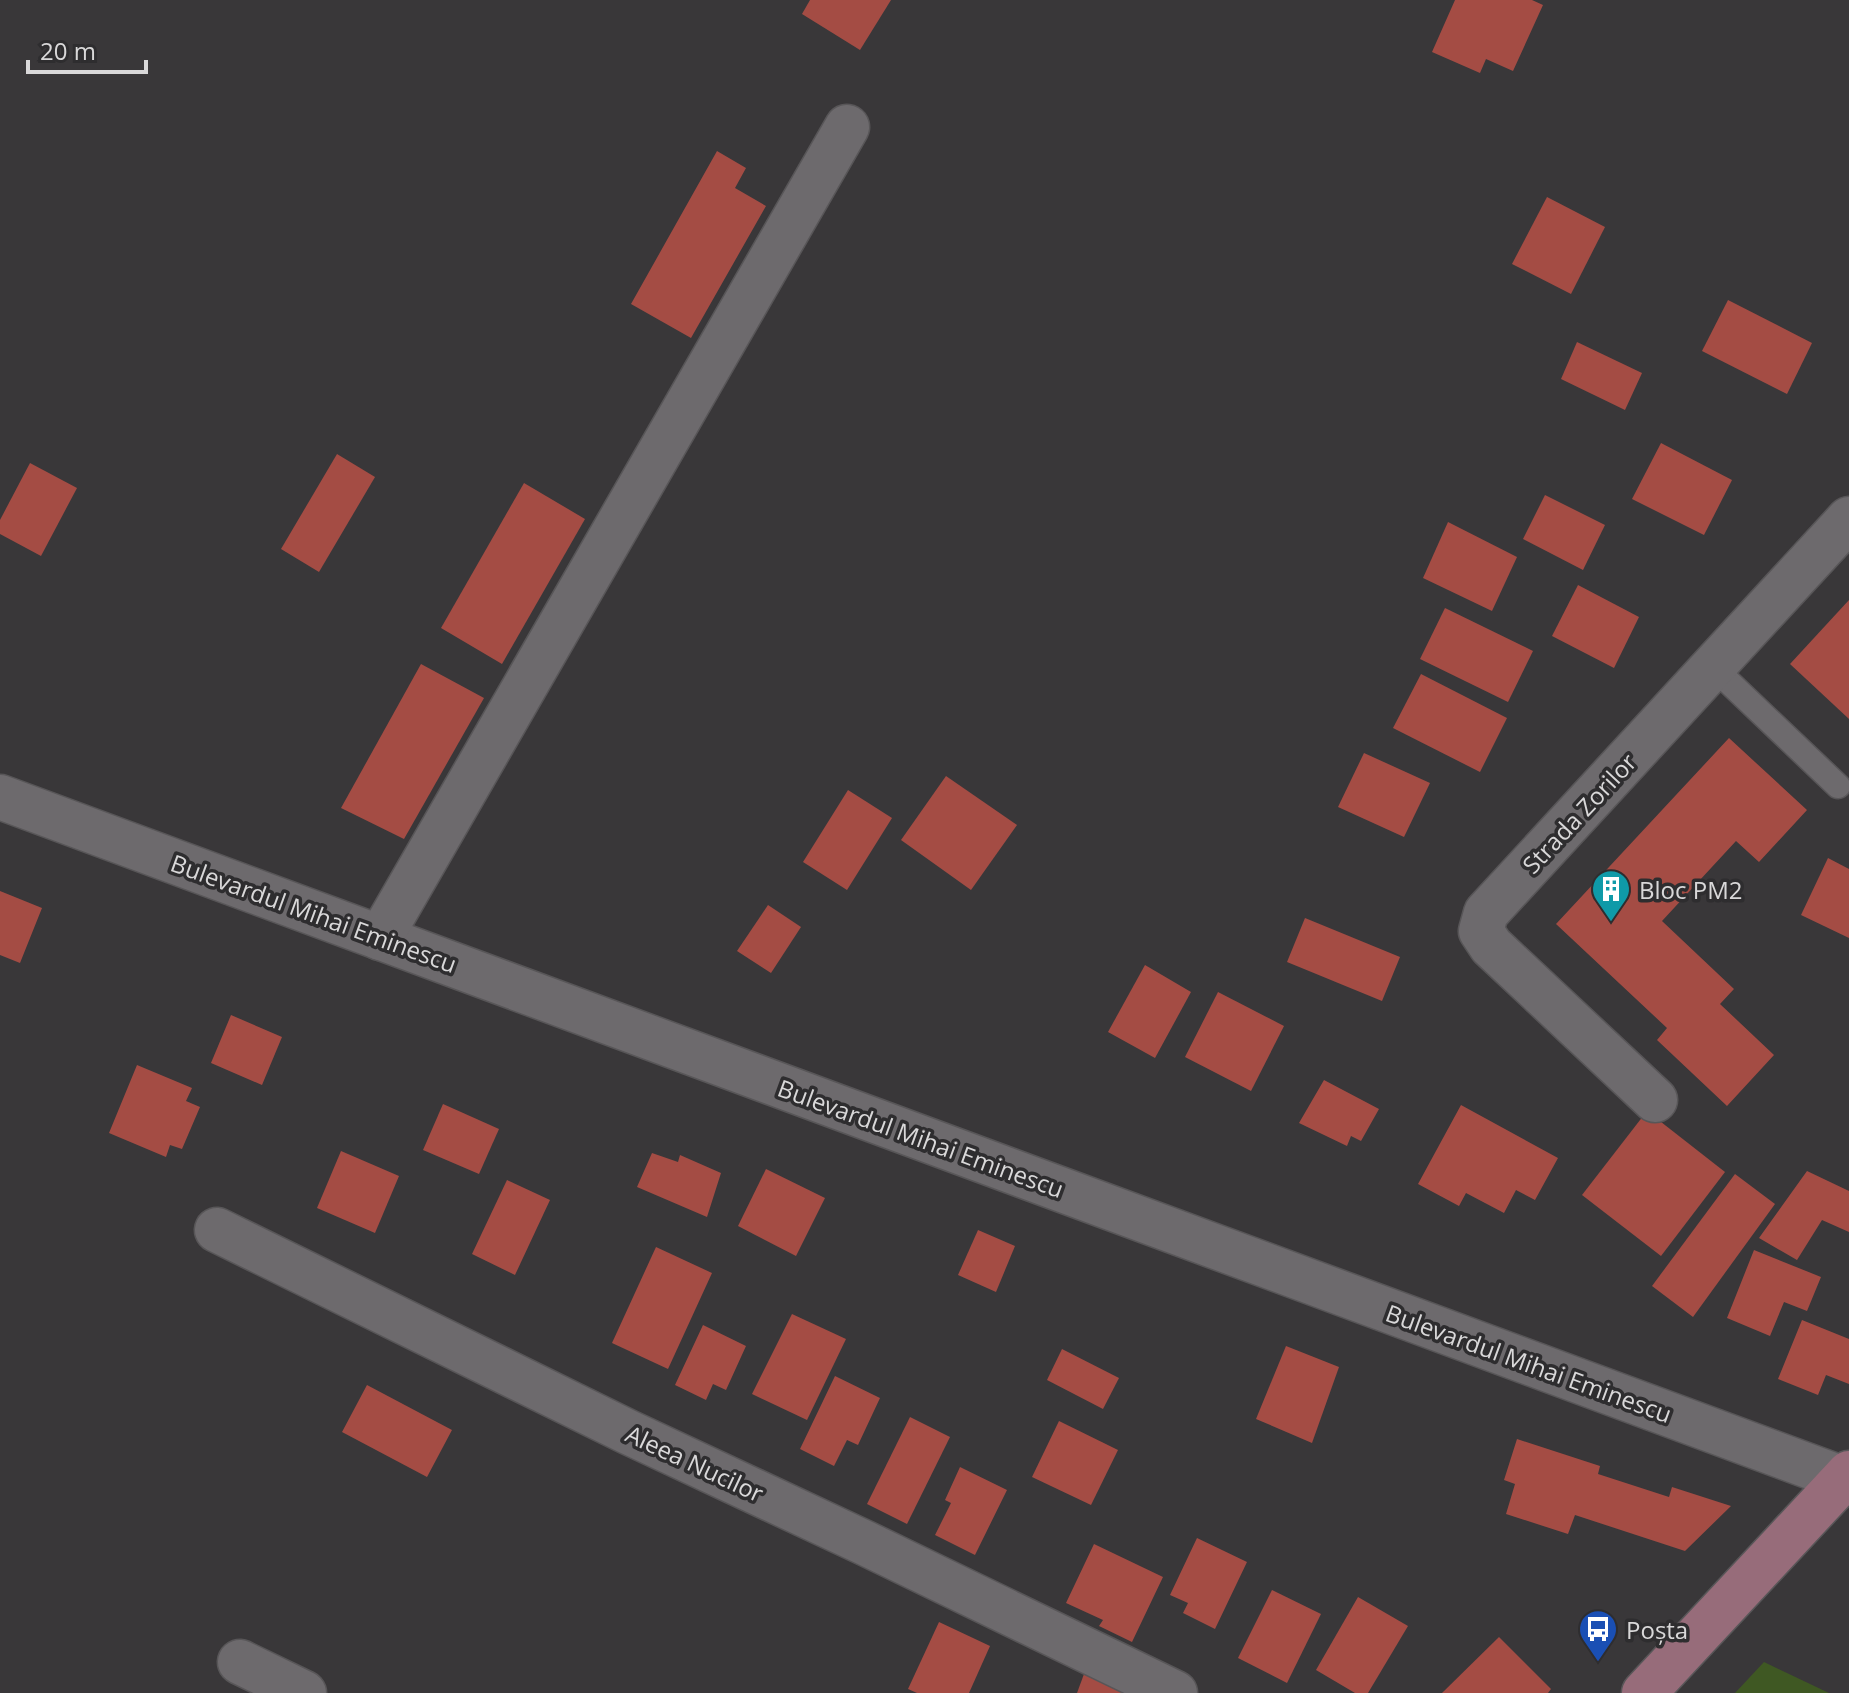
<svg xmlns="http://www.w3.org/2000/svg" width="1849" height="1693" font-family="'Open Sans',sans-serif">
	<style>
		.green { fill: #3f5823 }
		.building { fill: #a44c44 }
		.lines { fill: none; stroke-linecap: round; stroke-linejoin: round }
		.service-casing { stroke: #585658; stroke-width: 27 }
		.minor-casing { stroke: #585658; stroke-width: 47 }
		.primary-casing { stroke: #585658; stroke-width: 47 }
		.service { stroke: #6d6a6d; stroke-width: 24 }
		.minor { stroke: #6d6a6d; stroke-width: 44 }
		.primary { stroke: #976c7a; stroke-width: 44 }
		.labels { text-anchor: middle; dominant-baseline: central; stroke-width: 7; stroke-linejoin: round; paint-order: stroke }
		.street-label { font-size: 24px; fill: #d9d8d9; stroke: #2e2d2f }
		.poi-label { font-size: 24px; fill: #d9d8d9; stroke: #2e2d2f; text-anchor: start }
	</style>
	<rect width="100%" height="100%" fill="#393739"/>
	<polygon class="green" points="1764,1662 1829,1693 1735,1693"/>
	<g class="building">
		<polygon points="810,0 891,0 860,50 802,14"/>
		<polygon points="1455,0 1532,0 1543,5 1513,71 1486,59 1480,73 1432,52"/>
		<polygon points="717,151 746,168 735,188 766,206 691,338 631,304"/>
		<polygon points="1547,197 1605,227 1571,294 1512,264"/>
		<polygon points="1728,300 1812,343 1787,394 1702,351"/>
		<polygon points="1577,342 1642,373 1625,410 1561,379"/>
		<polygon points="1661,443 1732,480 1704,535 1632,499"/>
		<polygon points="337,454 375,477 319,572 281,549"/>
		<polygon points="30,463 77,488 41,556 0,534 0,520"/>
		<polygon points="524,483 585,519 502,664 441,628"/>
		<polygon points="1545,495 1605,525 1583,570 1523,539"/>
		<polygon points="1448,522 1517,557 1492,611 1423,578"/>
		<polygon points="1578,585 1639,617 1614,668 1552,636"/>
		<polygon points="1849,600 1849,719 1790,664"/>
		<polygon points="1445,608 1533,651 1508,702 1420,659"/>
		<polygon points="421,664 484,698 404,839 341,808"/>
		<polygon points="1421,674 1507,718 1480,772 1393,728"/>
		<polygon points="1729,738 1807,810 1759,862 1736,841 1662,921 1734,989 1720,1004 1774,1055 1727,1106 1657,1040 1667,1028 1556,924"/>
		<polygon points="1364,753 1430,783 1404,837 1338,807"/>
		<polygon points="946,776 1017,825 971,890 901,840"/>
		<polygon points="848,790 892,818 847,890 803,862"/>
		<polygon points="1828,858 1849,869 1849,938 1801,915"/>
		<polygon points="0,891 42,908 20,963 0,955"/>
		<polygon points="768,905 801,927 771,973 737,951"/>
		<polygon points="1305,918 1400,957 1382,1001 1287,962"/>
		<polygon points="1145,965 1191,992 1155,1058 1108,1032"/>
		<polygon points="1218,992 1284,1026 1251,1091 1185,1057"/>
		<polygon points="231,1015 282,1037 262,1085 211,1063"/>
		<polygon points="137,1065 192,1088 186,1101 200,1107 182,1149 170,1145 166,1157 109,1133"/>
		<polygon points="1324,1080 1379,1109 1361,1141 1351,1136 1347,1146 1299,1123"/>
		<polygon points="443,1104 499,1129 479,1174 423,1150"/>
		<polygon points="1461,1105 1558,1158 1535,1200 1516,1190 1504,1213 1466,1193 1459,1206 1418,1184"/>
		<polygon points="1647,1111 1725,1172 1661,1256 1582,1195"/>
		<polygon points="341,1151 399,1176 375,1233 317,1208"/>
		<polygon points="652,1153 678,1162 680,1155 721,1173 707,1217 637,1187"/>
		<polygon points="766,1169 825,1198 796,1256 738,1226"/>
		<polygon points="1807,1171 1849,1191 1849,1232 1822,1220 1797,1260 1759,1238"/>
		<polygon points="1735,1174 1775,1204 1693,1317 1652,1286"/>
		<polygon points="507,1180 550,1200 515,1275 472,1254"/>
		<polygon points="978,1230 1015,1246 996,1292 958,1275"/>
		<polygon points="656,1247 712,1273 668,1369 612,1343"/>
		<polygon points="1754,1250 1821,1277 1807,1311 1784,1302 1770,1336 1727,1318"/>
		<polygon points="792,1314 846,1339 807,1420 752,1394"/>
		<polygon points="1802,1320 1849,1339 1849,1384 1826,1375 1818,1395 1778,1379"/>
		<polygon points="703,1325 746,1346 726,1390 713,1384 706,1400 675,1385"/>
		<polygon points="1286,1346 1339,1367 1312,1443 1256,1419"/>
		<polygon points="1062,1349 1119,1378 1103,1409 1047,1380"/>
		<polygon points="835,1376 880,1398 858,1445 847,1440 834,1466 800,1449"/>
		<polygon points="367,1385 452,1430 427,1477 342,1432"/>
		<polygon points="910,1417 950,1437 907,1524 867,1504"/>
		<polygon points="1059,1421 1118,1450 1091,1505 1032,1477"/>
		<polygon points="1517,1439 1600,1466 1598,1474 1669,1497 1672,1487 1731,1506 1685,1551 1575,1515 1568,1534 1506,1514 1515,1484 1504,1480"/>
		<polygon points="960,1467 1007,1490 975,1555 935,1535 951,1503 945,1500"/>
		<polygon points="1197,1538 1247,1562 1215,1629 1183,1613 1188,1603 1170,1595"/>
		<polygon points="1094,1544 1163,1577 1132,1642 1099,1626 1103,1620 1066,1603"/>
		<polygon points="1272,1590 1321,1614 1287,1683 1238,1658"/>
		<polygon points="1358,1597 1408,1626 1368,1693 1355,1693 1316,1670"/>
		<polygon points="939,1622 990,1646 969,1693 917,1693 908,1689"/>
		<polygon points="1499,1637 1551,1689 1548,1693 1442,1693"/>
		<polygon points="1084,1674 1130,1693 1077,1693"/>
	</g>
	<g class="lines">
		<defs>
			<polyline id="service" points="1713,667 1838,786"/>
			<g id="minor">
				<polyline points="0,797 1849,1481"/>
				<polyline points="380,938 847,127"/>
				<polyline points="1655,1100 1491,946 1481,931 1486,913 1849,519"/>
				<polyline points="217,1230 628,1432 865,1543 1175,1693"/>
				<polyline points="240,1662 304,1693"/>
			</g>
			<polyline id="primary" points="1644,1693 1849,1473"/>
		</defs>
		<use href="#service" class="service-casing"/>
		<use href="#minor" class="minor-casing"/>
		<use href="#primary" class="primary-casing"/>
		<use href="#service" class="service"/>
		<use href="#minor" class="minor"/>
		<use href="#primary" class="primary"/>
	</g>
	<defs>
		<symbol id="building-pin" viewBox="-11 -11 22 30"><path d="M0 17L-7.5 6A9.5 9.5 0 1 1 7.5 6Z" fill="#0f9aa8" stroke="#2e2d2f"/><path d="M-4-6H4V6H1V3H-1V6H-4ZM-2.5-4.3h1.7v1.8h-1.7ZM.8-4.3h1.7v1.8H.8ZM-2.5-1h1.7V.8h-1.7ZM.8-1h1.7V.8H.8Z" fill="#fff"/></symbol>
		<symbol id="bus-pin" viewBox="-11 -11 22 30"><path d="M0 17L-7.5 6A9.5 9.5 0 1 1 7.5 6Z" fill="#1a4fb4" stroke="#2e2d2f"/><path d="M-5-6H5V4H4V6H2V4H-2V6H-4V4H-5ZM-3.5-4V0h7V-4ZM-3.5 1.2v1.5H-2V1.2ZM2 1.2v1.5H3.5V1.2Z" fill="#fff"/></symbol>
	</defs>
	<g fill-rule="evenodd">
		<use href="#building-pin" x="1589" y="867" width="44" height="60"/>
		<use href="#bus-pin" x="1576" y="1607" width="44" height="60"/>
	</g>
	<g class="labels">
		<g class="street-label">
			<text transform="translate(1579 813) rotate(-47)">Strada Zorilor</text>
			<text transform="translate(314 913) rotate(20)">Bulevardul Mihai Eminescu</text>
			<text transform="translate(921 1138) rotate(20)">Bulevardul Mihai Eminescu</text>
			<text transform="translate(1529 1363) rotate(20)">Bulevardul Mihai Eminescu</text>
			<text transform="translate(695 1463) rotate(25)">Aleea Nucilor</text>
		</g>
		<g class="poi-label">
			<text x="1639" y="889">Bloc PM2</text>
			<text x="1626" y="1629">Poșta</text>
		</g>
	</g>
	<path d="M28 60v12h118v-12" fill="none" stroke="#d9d8d9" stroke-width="4"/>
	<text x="40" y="60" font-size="24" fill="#d9d8d9" stroke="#2e2d2f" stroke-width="6" paint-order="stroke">20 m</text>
</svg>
